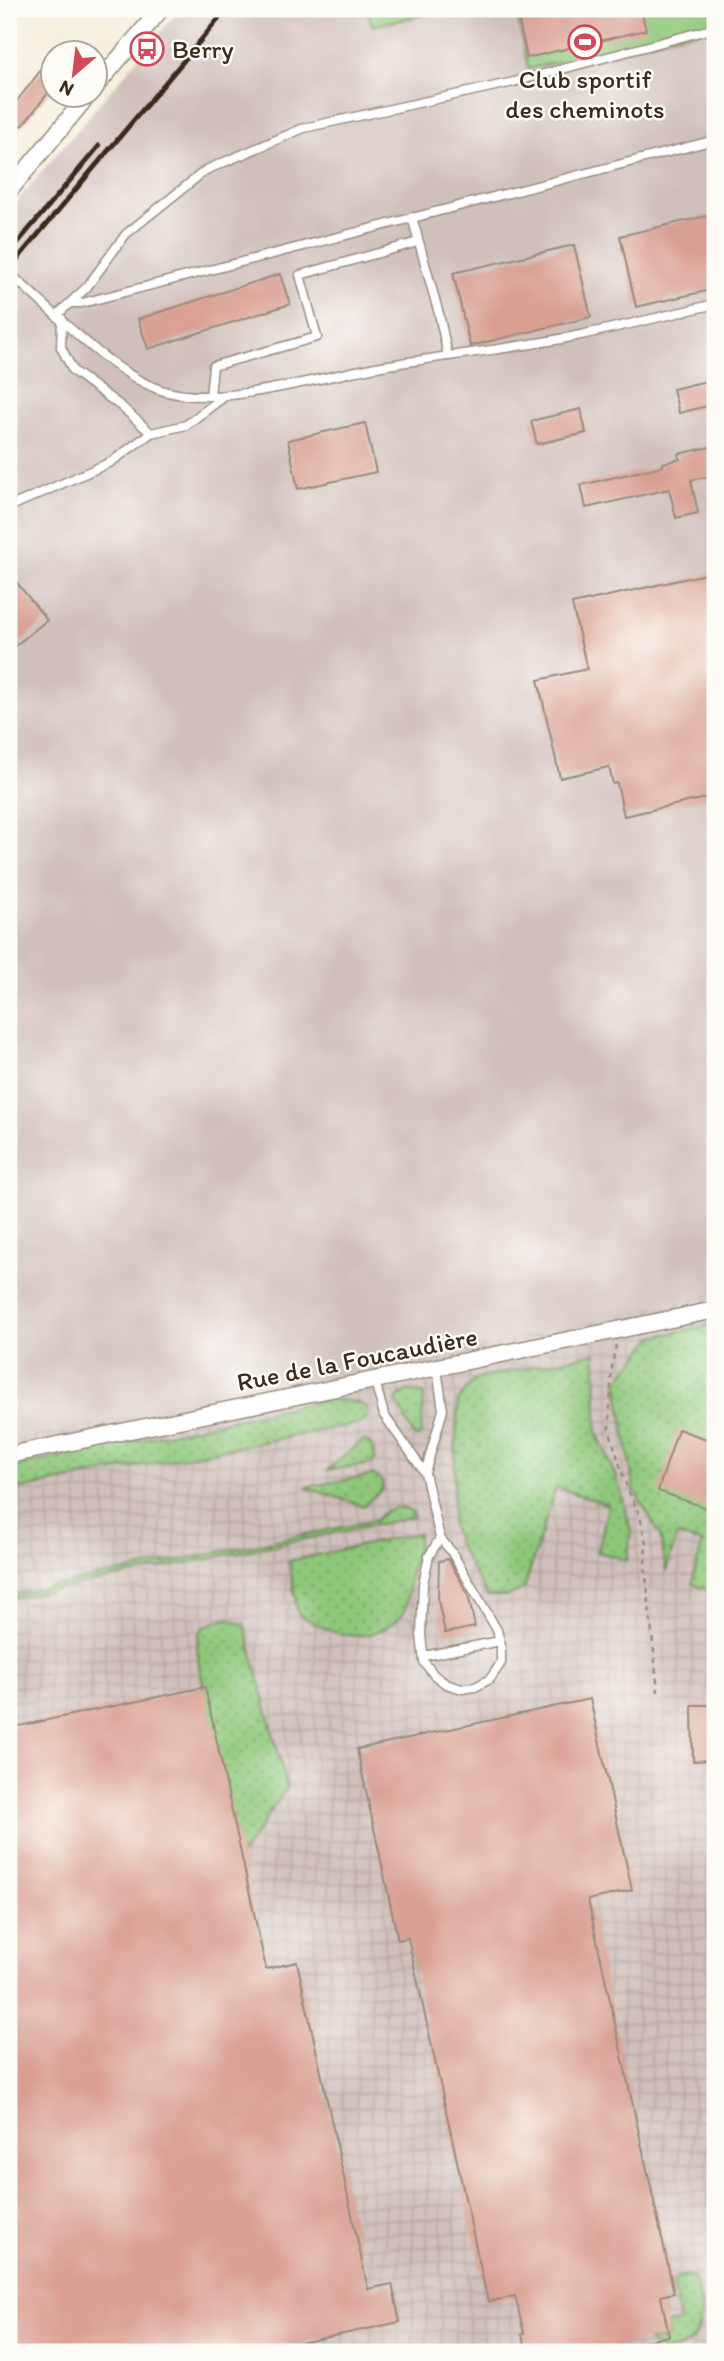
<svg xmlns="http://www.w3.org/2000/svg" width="724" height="2361" font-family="Itim,sans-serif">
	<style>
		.industrial { fill: url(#industrial-grid) }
		.railway { fill: #d0c0bc }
		.grass { fill: url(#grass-dots); stroke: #64784c; stroke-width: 2 }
		.park { fill: #8ec77a; stroke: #64784c; stroke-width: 2 }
		.building { fill: #d99f92 }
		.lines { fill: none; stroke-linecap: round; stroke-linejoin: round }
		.lane-casing { stroke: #988c7d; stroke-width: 11 }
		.street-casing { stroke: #988c7d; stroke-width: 19 }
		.path { stroke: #988c7d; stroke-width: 2.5; stroke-dasharray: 5 5; stroke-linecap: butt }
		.lane { stroke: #fff; stroke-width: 8 }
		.street { stroke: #fff; stroke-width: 16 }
		.rail { stroke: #3b2a1e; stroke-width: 5 }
		.labels { text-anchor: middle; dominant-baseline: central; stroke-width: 5; stroke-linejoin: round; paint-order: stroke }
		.poi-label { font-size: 26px; fill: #3b2a1e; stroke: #fdfcf7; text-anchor: start }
		.street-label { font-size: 26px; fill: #3b2a1e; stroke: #fdfcf7 }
	</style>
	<defs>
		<pattern id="industrial-grid" width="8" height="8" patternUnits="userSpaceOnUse" patternTransform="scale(1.75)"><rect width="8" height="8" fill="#d0c0bc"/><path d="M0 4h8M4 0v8" fill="none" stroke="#b4a5a1"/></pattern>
		<pattern id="grass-dots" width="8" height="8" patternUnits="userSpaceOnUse" patternTransform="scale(1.75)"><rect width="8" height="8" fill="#8ec77a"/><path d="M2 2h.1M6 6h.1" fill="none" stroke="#75a263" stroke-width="1.8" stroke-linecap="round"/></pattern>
	</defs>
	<rect width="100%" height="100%" fill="#fdfcf7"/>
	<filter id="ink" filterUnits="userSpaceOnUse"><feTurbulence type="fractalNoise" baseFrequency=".0143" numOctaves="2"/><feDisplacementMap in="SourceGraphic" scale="14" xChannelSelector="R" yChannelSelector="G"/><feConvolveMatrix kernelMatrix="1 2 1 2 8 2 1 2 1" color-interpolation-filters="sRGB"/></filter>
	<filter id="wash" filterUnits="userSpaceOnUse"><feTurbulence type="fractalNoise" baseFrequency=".00686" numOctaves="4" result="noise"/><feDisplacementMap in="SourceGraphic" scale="28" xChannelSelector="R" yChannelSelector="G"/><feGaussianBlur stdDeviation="1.57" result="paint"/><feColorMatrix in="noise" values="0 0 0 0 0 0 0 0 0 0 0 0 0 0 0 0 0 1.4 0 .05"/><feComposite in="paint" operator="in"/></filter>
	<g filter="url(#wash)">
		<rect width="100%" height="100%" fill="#f5eedc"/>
		<polygon class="industrial" points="715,1294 715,2352 9,2352 9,1440 395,1364"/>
		<polygon class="railway" points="180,9 715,9 715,1294 395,1364 9,1440 9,210"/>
		<g class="grass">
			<polygon points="715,1324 715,1593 692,1584 702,1543 677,1535 666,1571 660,1535 634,1490 617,1382 653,1337"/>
			<polygon points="596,1353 597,1433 616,1477 625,1506 631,1532 627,1560 598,1552 608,1505 556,1487 524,1589 507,1596 487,1596 461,1550 452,1526 458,1400 475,1379"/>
			<polygon points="408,1390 421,1393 424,1397 421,1435 418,1437 414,1436 396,1401 397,1398"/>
			<polygon points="329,1399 356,1402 367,1407 367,1416 361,1423 9,1491 9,1468"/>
			<path d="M364 1440C372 1442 374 1451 375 1459L371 1464 327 1470Z"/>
			<polygon points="374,1475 382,1481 383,1489 363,1506 305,1487"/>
			<path d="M401 1507 412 1512 414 1517 9 1599V1595L376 1520C382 1511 390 1508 401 1507Z"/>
			<path d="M418 1533C420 1547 414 1556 411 1569 408 1581 409 1595 406 1607 402 1618 394 1623 383 1629 352 1644 326 1631 298 1614L289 1561Z"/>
			<path d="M230 1619 245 1625 287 1787 241 1856 199 1666C195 1635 195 1623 230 1619Z"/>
			<path d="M685 2275 693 2278C707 2310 706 2347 664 2352L648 2341 669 2337 667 2324 679 2322 673 2281Z"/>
		</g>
		<g class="park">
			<polygon points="366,9 450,9 373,26"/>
			<polygon points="516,9 715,9 715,27 528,69"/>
		</g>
		<g id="blocks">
			<g class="building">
				<polygon points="516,9 641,9 646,30 527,58"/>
				<polygon points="41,70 52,79 52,88 22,126 9,116 9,111"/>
				<polygon points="715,214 715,289 636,307 620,236"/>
				<polygon points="574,245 591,317 470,346 453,273"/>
				<polygon points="280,274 290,304 148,349 138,319"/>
				<polygon points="715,379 715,404 679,413 673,389"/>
				<polygon points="581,409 586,433 537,444 531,421"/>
				<polygon points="365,423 376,472 298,489 288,440"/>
				<polygon points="715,446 715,475 691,480 698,513 676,518 669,489 586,508 581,485 663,466 663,463 680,459 678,454"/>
				<polygon points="715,572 715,796 624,816 617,783 613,784 609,767 560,778 538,680 587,669 572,604"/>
				<polygon points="9,573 47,620 9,651"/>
				<polygon points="678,1429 715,1442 715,1511 658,1491"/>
				<polygon points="448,1559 468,1594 475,1627 445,1633 438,1600 439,1561"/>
				<polygon points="205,1687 266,1969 297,1962 368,2289 392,2284 400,2322 258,2352 9,2352 9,1728"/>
				<polygon points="590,1699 632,1890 588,1900 674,2293 661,2296 669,2336 596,2352 526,2352 522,2334 524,2333 515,2296 488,2302 408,1938 398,1940 357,1749"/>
				<polygon points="692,1705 711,1705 712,1760 693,1761"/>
			</g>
		</g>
	</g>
	<g filter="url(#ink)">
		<use href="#blocks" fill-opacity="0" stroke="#988c7d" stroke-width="2"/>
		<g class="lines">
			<defs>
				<g id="lane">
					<polyline points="412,217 439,314 448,356"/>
					<path d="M9 273C51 309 108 370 158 389 216 411 321 376 382 366 447 355 512 349 576 336 623 326 669 315 715 304"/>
					<polyline points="71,303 82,303 715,140"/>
					<polyline points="57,315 87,287 126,234 206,170 304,128 514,82 715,28"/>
					<polyline points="62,319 61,347 73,371 122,407 151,433"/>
					<polyline points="210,396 213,366 317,337 300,275 418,242"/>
					<polyline points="9,507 111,462 151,433 186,425 225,396"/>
					<polyline points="375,1381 384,1415 425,1473 440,1538 451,1551 497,1630 501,1646 501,1663 490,1679 475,1687 462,1689 446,1684 434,1675 424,1662 421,1635 423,1584 429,1556 440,1538"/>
					<polyline points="425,1473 443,1410 437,1369"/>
					<polyline points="424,1656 500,1641"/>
				</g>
				<g id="street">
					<polyline points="94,88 161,9"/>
					<polyline points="9,191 89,94"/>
					<polyline points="9,1455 715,1310"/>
				</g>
			</defs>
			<use href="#lane" class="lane-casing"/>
			<use href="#street" class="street-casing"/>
			<polyline class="path" points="616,1345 612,1366 609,1429 627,1488 640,1516 646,1543 645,1566 658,1692"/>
			<use href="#lane" class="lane"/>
			<use href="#street" class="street"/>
			<g class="rail">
				<polyline points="9,253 99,146"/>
				<polyline points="9,269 227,9"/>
			</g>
		</g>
	</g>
	<defs>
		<symbol id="stadium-ring" viewBox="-11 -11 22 22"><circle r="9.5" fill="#fdfcf7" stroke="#d1495b" stroke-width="1.5"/><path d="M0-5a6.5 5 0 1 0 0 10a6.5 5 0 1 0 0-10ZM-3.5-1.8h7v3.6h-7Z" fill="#d1495b"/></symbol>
		<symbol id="bus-ring" viewBox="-11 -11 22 22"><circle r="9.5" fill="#fdfcf7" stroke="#d1495b" stroke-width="1.5"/><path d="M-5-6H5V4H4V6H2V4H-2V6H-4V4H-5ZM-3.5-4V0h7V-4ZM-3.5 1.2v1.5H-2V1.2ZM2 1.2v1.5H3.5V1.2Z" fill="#d1495b"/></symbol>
	</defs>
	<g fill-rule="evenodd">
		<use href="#stadium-ring" x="566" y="23" width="38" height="38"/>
		<use href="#bus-ring" x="128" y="30" width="38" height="38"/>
	</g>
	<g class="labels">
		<g class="poi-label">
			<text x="172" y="49">Berry</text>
			<text x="585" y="79" text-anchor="middle">Club sportif<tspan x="585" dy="30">des cheminots</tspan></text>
		</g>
		<g class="street-label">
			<text transform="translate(357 1359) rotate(-11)">Rue de la Foucaudière</text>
		</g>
	</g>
	<rect width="724" height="2361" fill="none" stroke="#fdfcf7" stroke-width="35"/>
	<g transform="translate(74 74) rotate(208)"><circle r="33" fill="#fdfcf7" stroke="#afa8a0" stroke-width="2"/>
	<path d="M0-5L12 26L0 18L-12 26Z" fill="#d1495b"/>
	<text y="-10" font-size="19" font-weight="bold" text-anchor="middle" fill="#3b2a1e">N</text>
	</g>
</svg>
